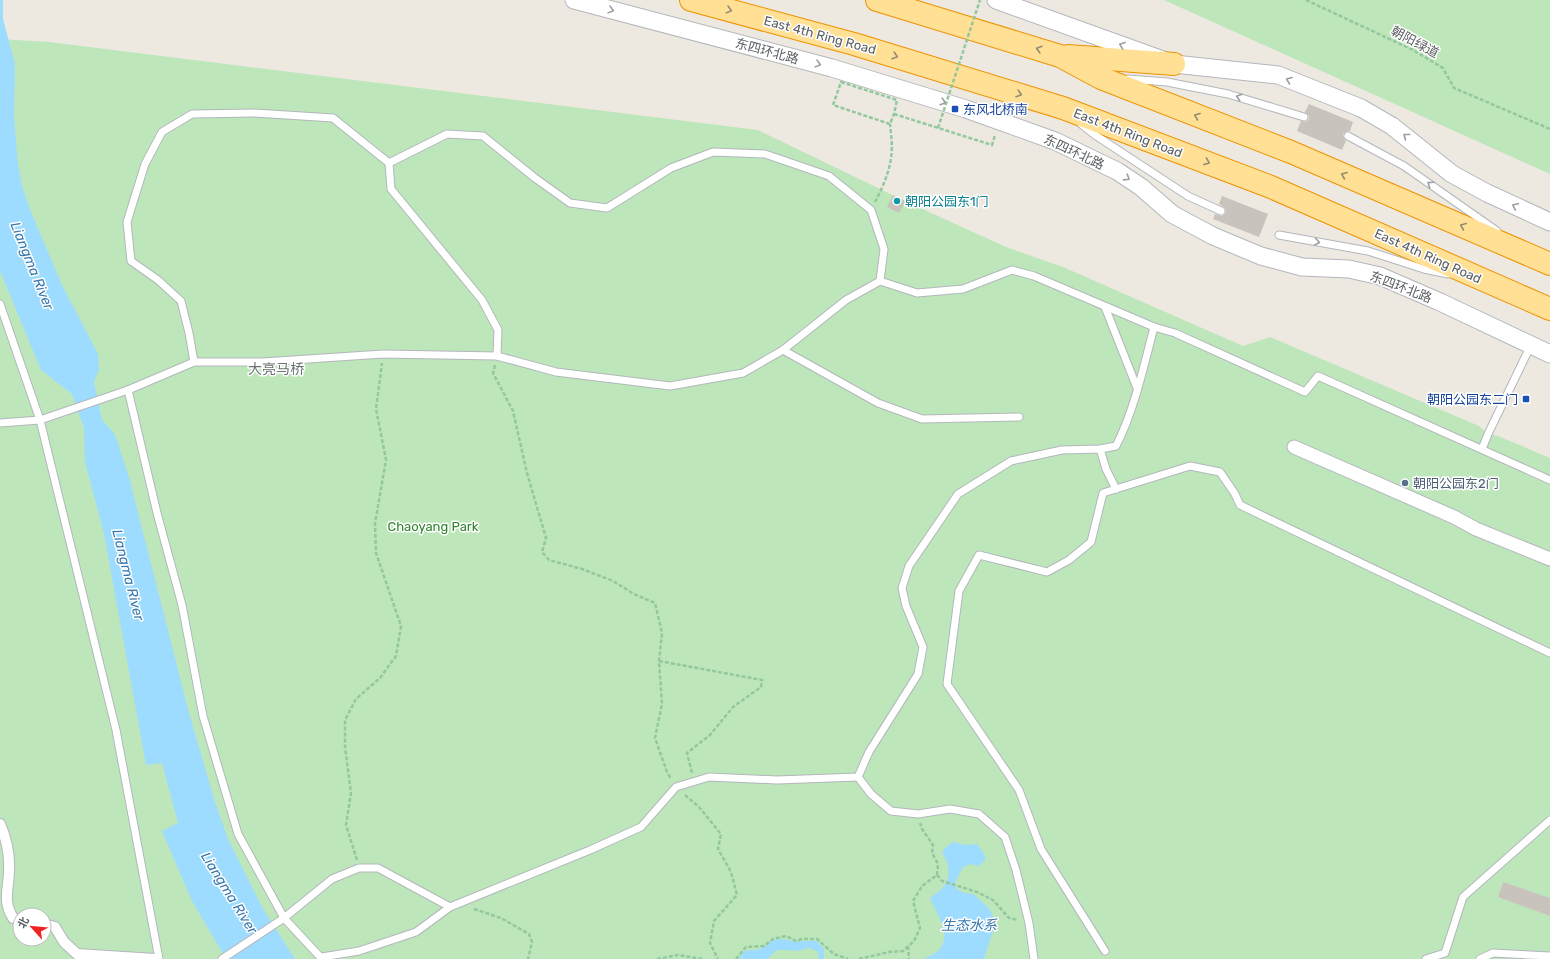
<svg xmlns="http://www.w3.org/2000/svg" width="1550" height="959" font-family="Rubik,'Noto Sans SC',sans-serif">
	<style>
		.green { fill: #bee6bb; fill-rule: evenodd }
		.water { fill: #9edcff }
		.building { fill: #c8c4bd }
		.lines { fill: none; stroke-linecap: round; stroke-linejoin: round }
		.service-casing { stroke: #b3b7bc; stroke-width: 9 }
		.pedestrian-casing { stroke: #b3b7bc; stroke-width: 12 }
		.minor-casing { stroke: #b3b7bc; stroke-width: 15 }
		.tertiary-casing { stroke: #b3b7bc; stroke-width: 19 }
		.trunk-casing { stroke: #ed9200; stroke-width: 24 }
		.path { stroke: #93c89f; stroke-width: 2.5; stroke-dasharray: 4 2; stroke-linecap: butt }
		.service { stroke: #fff; stroke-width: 7 }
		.pedestrian { stroke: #fff; stroke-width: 10 }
		.minor { stroke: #fff; stroke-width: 13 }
		.tertiary { stroke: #fff; stroke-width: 17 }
		.trunk { stroke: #ffe094; stroke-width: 22 }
		.path-bridge { stroke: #93c89f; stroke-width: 2.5; stroke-dasharray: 4 2; stroke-linecap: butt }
		.oneway { stroke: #9b9ea1 }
		.oneway2 { stroke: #938c74 }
		.transit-dot { fill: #1a4fb4; stroke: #fff; stroke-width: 1.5 }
		.culture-dot { fill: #0f9aa8; stroke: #fff; stroke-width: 1.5 }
		.service-dot { fill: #5c6f8a; stroke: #fff; stroke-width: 1.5 }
		.labels { text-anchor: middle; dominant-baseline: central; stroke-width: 3; stroke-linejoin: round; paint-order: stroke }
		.street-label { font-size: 13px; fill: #595e62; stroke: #fff }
		.transit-label { font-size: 13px; fill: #164399; stroke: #fff; text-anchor: start }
		.culture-label { font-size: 13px; fill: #0d838f; stroke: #fff; text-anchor: start }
		.service-label { font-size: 13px; fill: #4e5e75; stroke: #fff; text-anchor: start }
		.park-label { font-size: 13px; fill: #32832f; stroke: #fff }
		.water-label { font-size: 14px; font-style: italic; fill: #3678ac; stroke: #fff }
		.neighbourhood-label { font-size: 14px; fill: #6a7074; stroke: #fff }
	</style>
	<rect width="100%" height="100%" fill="#ede9e0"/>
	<g class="green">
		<polygon points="1164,0 1550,0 1550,174"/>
		<path d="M0 39 49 42 758 130 905 201 1006 247 1063 267 1243 346 1270 337 1479 426 1488 434 1498 436 1550 458V959H0ZM20 915H44V939H20Z"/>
	</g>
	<g class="water">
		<polygon points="0,0 3,0 3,19 15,64 14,117 18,165 22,186 31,212 62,285 98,354 99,369 94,382 102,420 114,433 118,443 130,481 189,713 215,802 228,839 263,909 295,959 226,959 192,901 162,831 178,823 162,763 146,765 104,534 85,462 84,428 72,394 41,370 0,271"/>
		<path d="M953 842 966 845 977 844 985 855V861L978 866 971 864 963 867 954 885 958 890 965 893 973 894 989 908 994 918V927L984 959H924C929 956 937 953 940 949 952 934 936 913 930 898 935 894 943 889 946 883 951 874 948 860 942 853L946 847Z"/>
		<path d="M784 939C798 944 803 940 817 941L824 949V959H819L818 952 810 948 795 951 789 950H777L767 959H739L744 951 761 949 773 940Z"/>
	</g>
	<g class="building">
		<polygon points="1309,104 1353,122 1350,131 1346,132 1343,134 1344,138 1346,141 1342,150 1297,131 1301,121 1306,122 1309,119 1309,116 1305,112"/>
		<polygon points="893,195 905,201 899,213 887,207"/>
		<polygon points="1222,196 1268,214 1259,237 1213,219 1215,214 1222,216 1226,213 1225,208 1219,204"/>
		<polygon points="1503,882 1550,898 1550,916 1498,897"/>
	</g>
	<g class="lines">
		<defs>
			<g id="service">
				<polyline points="1128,79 1167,82 1228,94 1304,117"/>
				<polyline points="1081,124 1095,135 1188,196 1221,211"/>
				<polyline points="1348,136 1404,166 1497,231"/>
				<polyline points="389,163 391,189 482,300 498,330 497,356"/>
				<polyline points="1279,235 1368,251 1424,269 1448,274"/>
				<polyline points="0,304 40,420 116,730 159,959"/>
				<polyline points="1105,307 1137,388"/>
				<polyline points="783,350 878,403 922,419 1019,417"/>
				<polyline points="194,362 189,333 181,301 158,280 131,261 127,222 145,164 162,132 192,114 255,113 333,118 389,163 447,134 483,136 535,178 570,203 607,208 671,168 713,152 765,154 829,176 871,210 884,249 880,281"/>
				<polyline points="128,390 157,513 182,605 203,716 238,834 284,918 322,959"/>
				<polyline points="0,423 40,420 128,390 194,362 263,362 383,354 497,356 556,372 670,386 743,373 783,350 846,300 880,281 917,293 963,289 1012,270 1034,276 1154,327 1175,333 1305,392 1318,376 1550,480"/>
				<polyline points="1100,449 1106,469 1116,489"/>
				<polyline points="1482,449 1488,434 1531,345"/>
				<polyline points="858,777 871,794 891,811 918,814 950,809 979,814 1005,837 1016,870 1029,923 1034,959"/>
				<polyline points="1105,951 1041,849 1019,790 947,684 959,591 979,555 1047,572 1069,560 1091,542 1103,493 1190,466 1220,472 1235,494 1240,505 1550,653"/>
				<polyline points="322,957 359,951 416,932 450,907"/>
				<path d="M222 959 284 918 332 879 359 868H378L450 907 590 850 641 827 676 787 709 777 777 780 858 777 869 752 918 674 923 647 906 606 902 588 909 566 958 494 1011 461 1062 450 1100 449 1116 446C1134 411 1144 366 1154 327"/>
				<polyline points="1426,959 1445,953 1463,897 1550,820"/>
				<polyline points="1480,959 1493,953 1550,956"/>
			</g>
			<g id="pedestrian">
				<path d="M0 824C6 837 10 855 9 870 9 889 2 900 13 918L20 920"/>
				<polyline points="44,924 55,927 64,942 77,954 155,959"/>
			</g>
			<polyline id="minor" points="1294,447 1454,517 1476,529 1550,559"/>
			<g id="tertiary">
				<polyline points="574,0 832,68 966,109 1055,141 1117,171 1141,187 1172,214 1213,236 1261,256 1302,267 1349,269 1380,276 1440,302 1550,354"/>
				<polyline points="996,0 1174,64 1278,75 1361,108 1392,126 1452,174 1487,193 1550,222"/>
			</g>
			<g id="trunk">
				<polyline points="691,0 854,44 1063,108 1271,187 1550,309"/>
				<polyline points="877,0 1060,56 1101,78 1291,152 1550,264"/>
				<polyline points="1068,56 1174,64"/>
			</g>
		</defs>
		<use href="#service" class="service-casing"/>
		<use href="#pedestrian" class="pedestrian-casing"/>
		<use href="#minor" class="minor-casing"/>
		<use href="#tertiary" class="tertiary-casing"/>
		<use href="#trunk" class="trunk-casing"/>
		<g class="path">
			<polyline points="1306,0 1413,50 1443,68 1454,88 1550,129"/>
			<polygon points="841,82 897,100 894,114 890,124 833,105"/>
			<polyline points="894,114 992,145 995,135"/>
			<path d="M875 202C882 189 889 173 891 158 893 147 891 135 890 124"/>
			<polyline points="495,365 493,373 513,411 527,473 546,538 542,552 549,560 582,569 613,581 634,594 655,603 662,633 659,661 662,704 655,738 667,772 671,779"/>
			<polyline points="659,661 762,680 761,687 733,707 710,735 687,753 692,773"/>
			<polyline points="685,795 699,807 721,834 718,849 731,872 737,895 714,921 710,943 718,959"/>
			<polyline points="357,860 346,825 351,793 345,747 345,720 356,699 380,678 396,656 401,626 376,553 375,523 386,460 376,409 382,363"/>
			<polyline points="937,875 942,881 977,892 993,900 1009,918 1018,920"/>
			<polyline points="474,909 501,918 529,934 532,942 528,959"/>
			<polyline points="908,946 909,959"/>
			<polyline points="657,959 678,955 702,959"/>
			<polyline points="736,959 746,947 764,946 773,939 786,936 796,941 802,939 817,939 834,954 848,959"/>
			<polyline points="859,959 889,952 903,951 914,941 920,928 913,901 922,886 937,875 938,864 932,853 933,845 922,829 920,823"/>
		</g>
		<use href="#service" class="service"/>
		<use href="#pedestrian" class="pedestrian"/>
		<use href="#minor" class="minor"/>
		<use href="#tertiary" class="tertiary"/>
		<use href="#trunk" class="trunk"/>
		<polyline class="path-bridge" points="938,128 980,0"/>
	</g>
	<defs><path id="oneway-chevron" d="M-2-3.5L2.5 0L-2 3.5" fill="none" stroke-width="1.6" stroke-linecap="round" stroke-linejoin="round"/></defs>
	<g class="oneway">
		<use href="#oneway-chevron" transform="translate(611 10) rotate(15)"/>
		<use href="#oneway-chevron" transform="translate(1122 45) rotate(-160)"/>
		<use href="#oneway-chevron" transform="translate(818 64) rotate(15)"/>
		<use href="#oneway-chevron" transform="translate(1289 80) rotate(-158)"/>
		<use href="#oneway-chevron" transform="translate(1239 97) rotate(-163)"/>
		<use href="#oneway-chevron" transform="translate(943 102) rotate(17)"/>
		<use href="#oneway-chevron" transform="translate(1406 136) rotate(-142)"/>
		<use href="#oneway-chevron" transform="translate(1127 178) rotate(32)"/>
		<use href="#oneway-chevron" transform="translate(1430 184) rotate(-146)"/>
		<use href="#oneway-chevron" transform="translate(1515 206) rotate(-155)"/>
		<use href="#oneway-chevron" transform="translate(1317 242) rotate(10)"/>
	</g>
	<g class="oneway2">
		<use href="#oneway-chevron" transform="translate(729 10) rotate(15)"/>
		<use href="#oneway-chevron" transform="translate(1039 49) rotate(-163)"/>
		<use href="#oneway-chevron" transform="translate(895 56) rotate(17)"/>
		<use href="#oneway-chevron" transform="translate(1019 94) rotate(17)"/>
		<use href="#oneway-chevron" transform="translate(1197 116) rotate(-159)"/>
		<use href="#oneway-chevron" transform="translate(1207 162) rotate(21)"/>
		<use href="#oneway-chevron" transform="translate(1344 175) rotate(-157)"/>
		<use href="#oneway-chevron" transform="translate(1463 226) rotate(-157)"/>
	</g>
	<g class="transit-dot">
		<rect x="951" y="105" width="8" height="8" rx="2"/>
		<rect x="1522" y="395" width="8" height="8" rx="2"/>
	</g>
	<circle class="culture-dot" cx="897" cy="201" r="4"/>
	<circle class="service-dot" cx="1405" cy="483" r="4"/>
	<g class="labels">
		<g class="street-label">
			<text transform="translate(820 35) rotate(15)">East 4th Ring Road</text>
			<text transform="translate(1415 42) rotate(28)">朝阳绿道</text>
			<text transform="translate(767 51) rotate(15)">东四环北路</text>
			<text transform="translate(1128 133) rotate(21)">East 4th Ring Road</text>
			<text transform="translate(1074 152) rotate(25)">东四环北路</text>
			<text transform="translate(1428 256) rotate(24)">East 4th Ring Road</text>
			<text transform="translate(1401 287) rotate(21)">东四环北路</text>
		</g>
		<g class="transit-label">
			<text x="963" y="109">东风北桥南</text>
			<text x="1518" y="399" text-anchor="end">朝阳公园东二门</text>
		</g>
		<g class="culture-label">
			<text x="905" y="201">朝阳公园东1门</text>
		</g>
		<g class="service-label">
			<text x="1413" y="483">朝阳公园东2门</text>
		</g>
		<g class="park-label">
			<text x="433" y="526">Chaoyang Park</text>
		</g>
		<g class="water-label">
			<text transform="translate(32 266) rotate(68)">Liangma River</text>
			<text transform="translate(128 575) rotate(76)">Liangma River</text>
			<text transform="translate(229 893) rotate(58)">Liangma River</text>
			<text x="969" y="925">生态水系</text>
		</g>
		<g class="neighbourhood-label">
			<text x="276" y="369">大亮马桥</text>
		</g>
	</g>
	<g transform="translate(32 927) rotate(297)"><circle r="19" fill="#ffffff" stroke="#bdbfc0"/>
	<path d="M0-3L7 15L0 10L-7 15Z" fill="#f12322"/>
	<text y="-6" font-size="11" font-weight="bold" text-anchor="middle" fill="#595e62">北</text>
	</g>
</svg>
